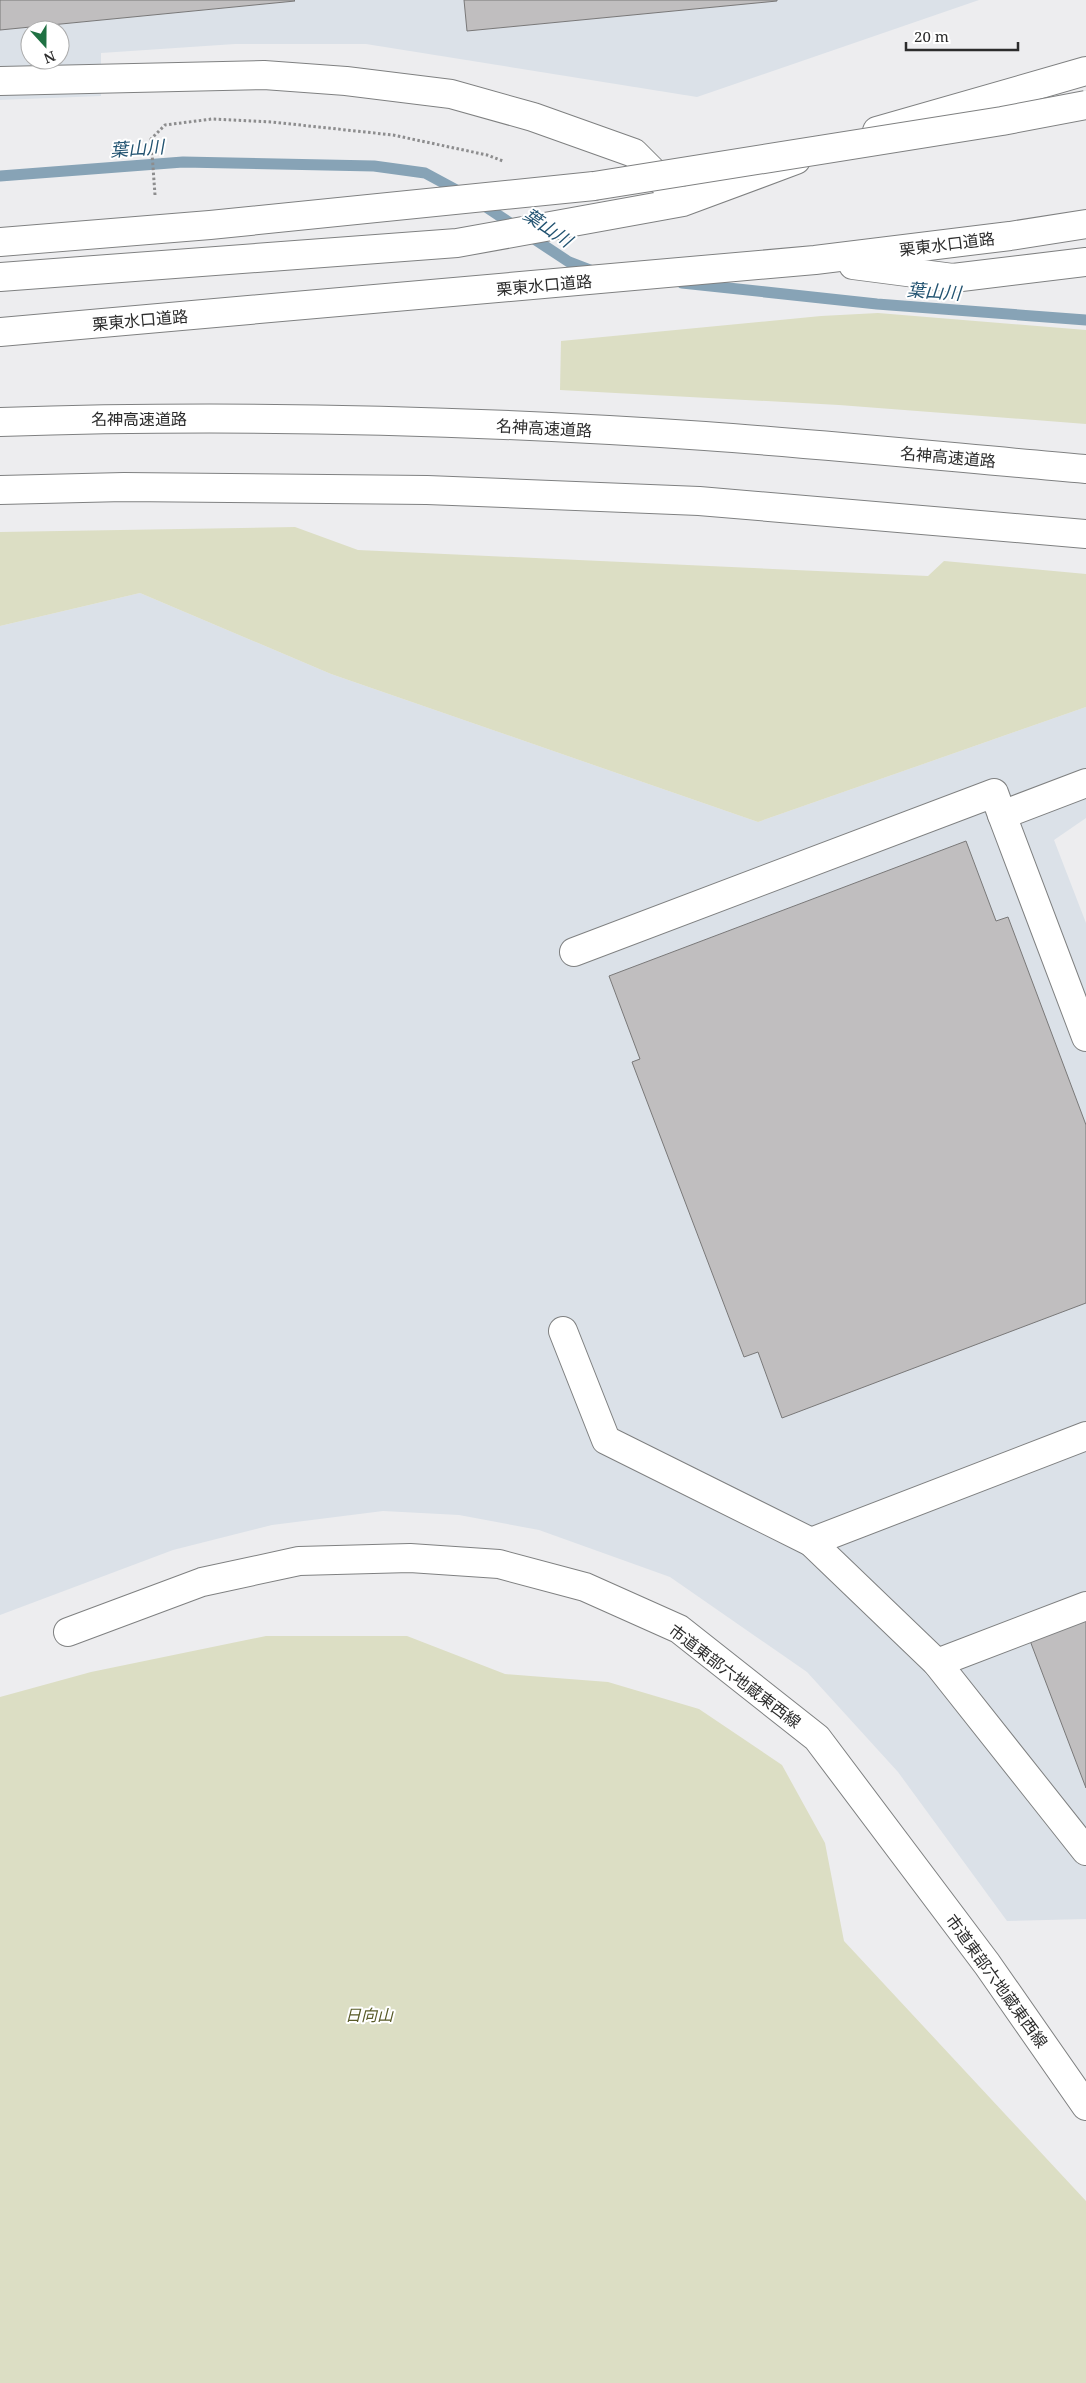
<svg xmlns="http://www.w3.org/2000/svg" width="1086" height="2383" font-family="'Noto Serif','Noto Sans JP',serif">
	<style>
		.built { fill: #dbe1e8; fill-rule: evenodd }
		.green { fill: #dcdec4 }
		.lines { fill: none; stroke-linecap: round; stroke-linejoin: round }
		.stream { stroke: #87a3b6; stroke-width: 11 }
		.building { fill: #c0bebf; stroke: #797878 }
		.minor-casing { stroke: #7f8081; stroke-width: 30 }
		.highway-casing { stroke: #7f8081; stroke-width: 30 }
		.path { stroke: #8d8d8e; stroke-width: 3; stroke-dasharray: 2.5 2.5; stroke-linecap: butt }
		.minor { stroke: #fff; stroke-width: 28 }
		.highway { stroke: #fff; stroke-width: 28 }
		.highway-bridge-casing { stroke: #7f8081; stroke-width: 30; stroke-linecap: butt }
		.highway-bridge { stroke: #fff; stroke-width: 28 }
		.labels { text-anchor: middle; dominant-baseline: central; stroke-width: 4; stroke-linejoin: round; paint-order: stroke }
		.street-label { font-size: 16px; fill: #2c2c2c; stroke: #fff }
		.park-label { font-size: 16px; font-style: italic; fill: #595b28; stroke: #fff }
		.water-label { font-size: 18px; font-style: italic; fill: #225371; stroke: #fff }
	</style>
	<rect width="100%" height="100%" fill="#ededef"/>
	<g class="built">
		<path d="M0 0H979L697 97 366 44H235L101 53V96L0 100ZM30 30H60V60H30Z"/>
		<polygon points="140,593 331,674 758,822 1086,707 1086,818 1054,840 1086,923 1086,1919 1007,1921 898,1772 807,1672 670,1577 539,1530 459,1515 383,1511 272,1525 173,1550 0,1615 0,626"/>
	</g>
	<g class="green">
		<polygon points="878,313 1086,330 1086,424 839,405 560,390 561,341 821,316"/>
		<polygon points="295,527 358,550 928,576 944,561 1086,574 1086,707 758,822 331,674 140,593 0,626 0,532"/>
		<polygon points="266,1636 407,1636 505,1674 608,1682 699,1709 782,1765 825,1843 844,1941 1086,2201 1086,2383 0,2383 0,1697 91,1672"/>
	</g>
	<g class="lines">
		<g class="stream">
			<polyline points="0,176 183,162 374,166 425,173 464,194"/>
			<polyline points="480,203 569,262 595,272"/>
			<polyline points="682,283 877,304 1086,320"/>
		</g>
	</g>
	<g class="building">
		<polygon points="0,0 294,0 295,1 0,30"/>
		<polygon points="464,0 777,0 777,1 467,31"/>
		<polygon points="966,841 996,921 1008,917 1086,1125 1086,1303 782,1418 758,1352 744,1357 632,1062 640,1059 609,976"/>
		<polygon points="1086,1617 1086,1788 1029,1638"/>
	</g>
	<g class="lines">
		<defs>
			<g id="minor">
				<polyline points="0,81 264,75 346,81 451,94 533,117 634,153 671,190"/>
				<polyline points="877,131 1086,71"/>
				<polyline points="0,277 457,243 683,202 796,160"/>
				<polyline points="1086,783 1002,815 1086,1037"/>
				<polyline points="574,952 994,793 1002,815"/>
				<polyline points="563,1331 606,1440 811,1542 937,1663 1086,1851"/>
				<polyline points="811,1542 1086,1436"/>
				<polyline points="68,1632 202,1582 299,1561 410,1558 499,1564 585,1587 679,1629 817,1738 987,1964 1086,2106"/>
				<polyline points="937,1663 1086,1606"/>
			</g>
			<g id="highway">
				<polyline points="0,242 210,225 594,186"/>
				<polyline points="853,265 953,278 1086,262"/>
				<polyline points="0,332 815,260 1010,236 1086,224"/>
				<path d="M0 422C235 414 470 420 705 436 832 445 959 458 1086 469"/>
				<polyline points="0,490 124,487 427,490 699,501 1086,534"/>
			</g>
		</defs>
		<use href="#minor" class="minor-casing"/>
		<use href="#highway" class="highway-casing"/>
		<polyline class="path" points="155,195 151,139 165,125 212,119 272,122 393,135 487,155 503,161"/>
		<use href="#minor" class="minor"/>
		<use href="#highway" class="highway"/>
		<defs>
			<polyline id="highway-bridge" points="594,186 1002,121 1086,105"/>
		</defs>
		<use href="#highway-bridge" class="highway-bridge-casing"/>
		<use href="#highway-bridge" class="highway-bridge"/>
	</g>
	<g class="labels">
		<g class="street-label">
			<text transform="translate(947 244) rotate(-7)">栗東水口道路</text>
			<text transform="translate(544 285) rotate(-5)">栗東水口道路</text>
			<text transform="translate(140 320) rotate(-5)">栗東水口道路</text>
			<text x="139" y="419">名神高速道路</text>
			<text transform="translate(544 428) rotate(3)">名神高速道路</text>
			<text transform="translate(948 457) rotate(5)">名神高速道路</text>
			<text transform="translate(735 1676) rotate(37)">市道東部六地蔵東西線</text>
			<text transform="translate(997 1981) rotate(54)">市道東部六地蔵東西線</text>
		</g>
		<g class="park-label">
			<text x="369" y="2015">日向山</text>
		</g>
		<g class="water-label">
			<text transform="translate(137 148) rotate(-4)">葉山川</text>
			<text transform="translate(548 227) rotate(34)">葉山川</text>
			<text transform="translate(934 291) rotate(4)">葉山川</text>
		</g>
	</g>
	<g transform="translate(45 45) rotate(159)"><circle r="24" fill="#ffffff" stroke="#ababab"/>
	<path d="M0-4L9 19L0 12L-9 19Z" fill="#1f7143"/>
	<text y="-8" font-size="14" font-weight="bold" text-anchor="middle" fill="#2c2c2c">N</text>
	</g>
	<path d="M906 42v8h112v-8" fill="none" stroke="#2c2c2c" stroke-width="2.5"/>
	<text x="914" y="42" font-size="15" fill="#2c2c2c" stroke="#ffffff" stroke-width="4" paint-order="stroke">20 m</text>
</svg>
